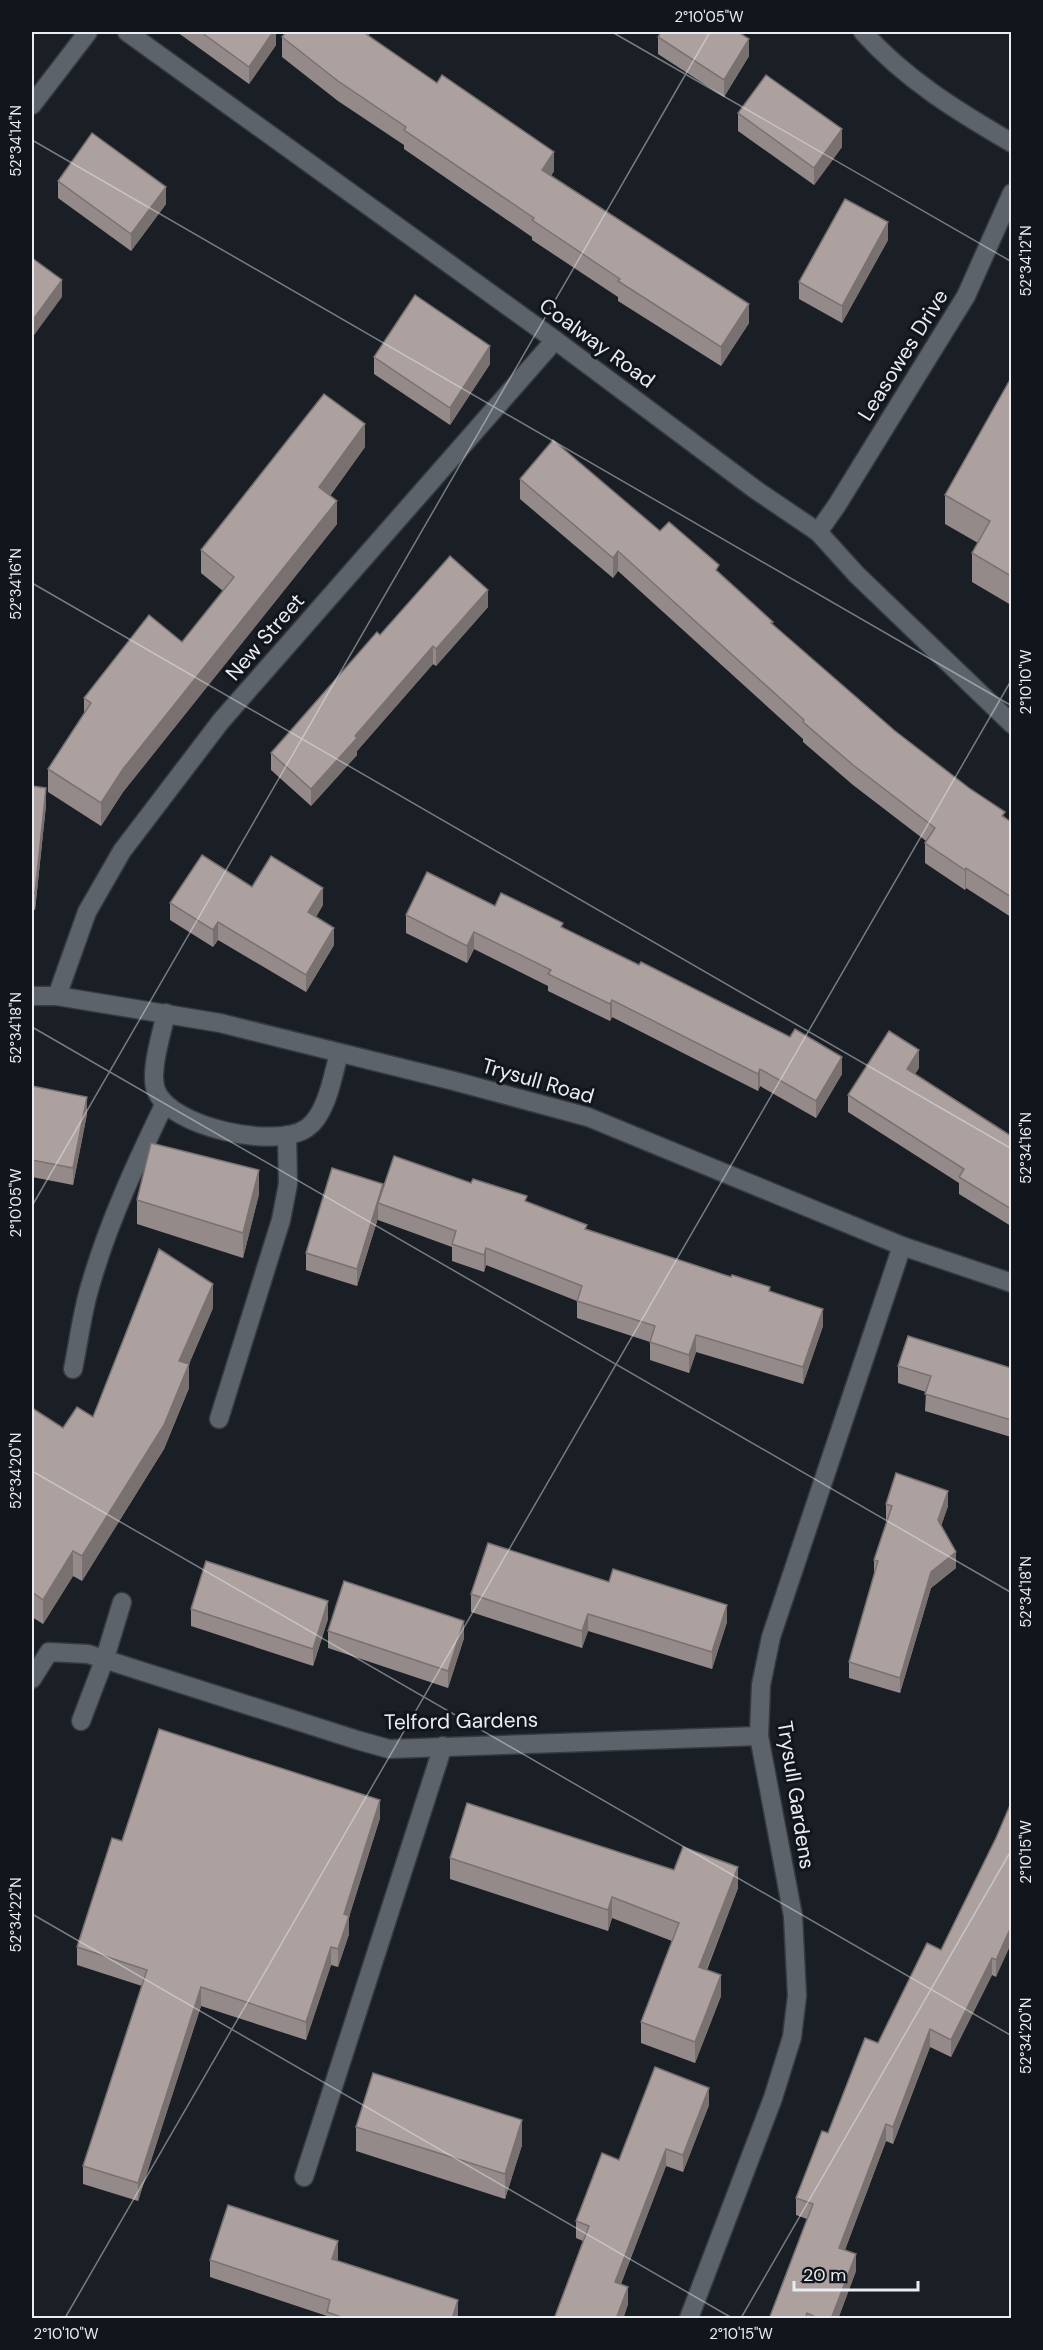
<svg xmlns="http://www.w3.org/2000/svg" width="1043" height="2350" font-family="'DM Sans',sans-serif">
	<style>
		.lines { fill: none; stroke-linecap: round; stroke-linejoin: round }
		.minor-casing { stroke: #373b41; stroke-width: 21 }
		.minor { stroke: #5c636a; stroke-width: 18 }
		.wall { fill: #958a8a }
		.shaded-wall { fill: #797170 }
		.building { fill: #ada1a0; stroke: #797170; stroke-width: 1.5 }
		.ticks { fill: none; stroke: #e9edf1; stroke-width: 1.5; stroke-opacity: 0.45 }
		.labels { text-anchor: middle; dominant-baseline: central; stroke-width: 6; stroke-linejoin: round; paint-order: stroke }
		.street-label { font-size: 21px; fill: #e9edf1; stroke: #11161c }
		.neatline { fill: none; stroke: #e9edf1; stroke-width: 2 }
		.ticks-label { font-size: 15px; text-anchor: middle; fill: #e9edf1 }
	</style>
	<rect width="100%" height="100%" fill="#1a1f26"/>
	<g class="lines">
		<defs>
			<g id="minor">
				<polyline points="127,32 555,340 756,490 818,532 857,575 1012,724"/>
				<path d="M863 32C905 79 957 111 1012 143"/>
				<polyline points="32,105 88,32"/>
				<polyline points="818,532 837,505 966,296 1012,193"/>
				<polyline points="32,996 57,996 220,1023 454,1081 588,1117 902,1246 1012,1283"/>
				<polyline points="57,996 87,912 122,851 221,721 555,340"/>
				<path d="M166 1013C162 1033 149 1072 156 1090 169 1127 276 1150 307 1128 327 1114 333 1075 339 1053"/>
				<path d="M73 1369C79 1341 82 1311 91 1283 109 1221 137 1161 165 1103"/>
				<polyline points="219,1419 281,1220 288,1184 287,1135"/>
				<polyline points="32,1679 49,1652 88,1654 357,1740 389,1749 759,1736"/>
				<polyline points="81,1721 105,1658 122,1602"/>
				<polyline points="304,2177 443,1746"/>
				<polyline points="689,2318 773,2098 792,2037 797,1996 793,1916 759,1736 761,1685 771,1637 902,1246"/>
			</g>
		</defs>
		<use href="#minor" class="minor-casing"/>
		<use href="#minor" class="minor"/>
	</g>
	<g class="wall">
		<polygon points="177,32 276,32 276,45 249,84"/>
		<polygon points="286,32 371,32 368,36 554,171 551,176 749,323 721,366 618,301 618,297 532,240 532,237 404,149 404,145 338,101 282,57 282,37"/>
		<polygon points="658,37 749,56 724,97 658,54"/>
		<polygon points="738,113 842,147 814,185 738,131"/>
		<polygon points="58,181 166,204 131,251 58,198"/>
		<polygon points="888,240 842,323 799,299 799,282"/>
		<polygon points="374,357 490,364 450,425 374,374"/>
		<polygon points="1011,378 1011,605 972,582 972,553 978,543 945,524 945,495"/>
		<polygon points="365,447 330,496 337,524 123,792 101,826 48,792 48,769 84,714 84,698 182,642 223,591 201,573 201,550"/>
		<polygon points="520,479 660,531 719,573 773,625 895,731 1005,817 1011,822 1011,917 966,888 965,890 925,863 925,843 926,841 853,785 803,742 803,739 618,571 613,578 520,499"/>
		<polygon points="488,607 436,666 433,664 357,751 357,755 311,806 271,770 271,753 380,635"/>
		<polygon points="32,786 46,805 35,910 32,909"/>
		<polygon points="252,887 323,905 316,917 334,945 306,992 218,940 213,947 170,920 170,903"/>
		<polygon points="495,906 563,928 842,1074 816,1118 760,1086 758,1091 612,1017 610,1021 548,991 548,986 474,949 467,963 406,933 406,915"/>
		<polygon points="919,1068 915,1074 1011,1136 1011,1226 959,1194 959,1183 848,1112 848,1095"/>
		<polygon points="32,1086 87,1114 73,1185 32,1177"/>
		<polygon points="471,1183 527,1202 587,1229 770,1291 823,1326 803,1384 696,1352 689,1373 650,1360 650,1342 577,1318 577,1301 486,1265 484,1272 452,1261 452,1247 378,1220 378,1218 357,1286 306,1270 306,1253 383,1188"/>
		<polygon points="259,1194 243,1258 137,1224 137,1200"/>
		<polygon points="213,1308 189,1364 189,1388 164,1449 82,1581 73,1576 43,1624 32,1617 32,1408 63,1428 93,1417"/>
		<polygon points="898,1366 1011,1368 1011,1437 925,1411 926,1392 898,1383"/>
		<polygon points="886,1504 948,1506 941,1526 956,1568 931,1588 900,1693 849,1678 849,1662 874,1574 874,1560 887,1520 886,1520"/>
		<polygon points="609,1582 727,1622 712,1669 588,1631 582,1648 471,1612 471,1594"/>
		<polygon points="191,1609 328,1619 313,1666 191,1626"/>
		<polygon points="328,1631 464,1638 448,1688 328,1648"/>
		<polygon points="1011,1803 996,1977 992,1975 951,2057 930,2047 893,2144 886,2141 845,2250 856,2271 838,2319 769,2319 807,2219 796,2215 796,2198 828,2133 878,2043 941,1950 996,1838"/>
		<polygon points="380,1818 349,1917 349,1934 338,1967 331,1965 306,2040 201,2006 138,2201 83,2184 83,2166 142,1986 77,1965 77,1947 122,1841"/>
		<polygon points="450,1858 674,1870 738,1888 707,1970 721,1996 695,2063 641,2043 641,2022 672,1941 612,1918 608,1931 450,1879"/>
		<polygon points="709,2105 683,2172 666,2166 621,2284 628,2304 623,2319 554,2319 583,2241 576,2238 576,2221 619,2160"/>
		<polygon points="356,2127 522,2145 505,2199 356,2151"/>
		<polygon points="338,2258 337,2261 458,2317 458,2319 327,2319 327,2316 210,2277 210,2260"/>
	</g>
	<g class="shaded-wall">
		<polygon points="273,32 276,32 276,45 249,84 249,67"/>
		<polygon points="359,32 371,32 359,48"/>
		<polygon points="749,39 749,56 724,97 724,80"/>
		<polygon points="842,129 842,147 814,185 814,168"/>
		<polygon points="554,152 554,171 542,190 542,170"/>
		<polygon points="166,187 166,204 131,251 131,234"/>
		<polygon points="888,222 888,240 842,323 842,306"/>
		<polygon points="62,280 62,297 32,338 32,321"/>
		<polygon points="749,304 749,323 721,366 721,347"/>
		<polygon points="490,346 490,364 450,425 450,408"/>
		<polygon points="365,424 365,447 319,510 319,487"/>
		<polygon points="337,501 337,524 123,792 101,826 101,803 123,769"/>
		<polygon points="618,551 618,571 613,578 613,558"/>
		<polygon points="488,590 488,607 436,666 436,649"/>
		<polygon points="433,646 433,664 357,751 357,755 311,806 311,789 355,736"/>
		<polygon points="46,788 46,805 35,910 35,893"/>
		<polygon points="966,868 966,888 965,890 965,870"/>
		<polygon points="323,888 323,905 308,929 308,912"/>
		<polygon points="218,922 218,940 213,947 213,930"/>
		<polygon points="334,928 334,945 306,992 306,975"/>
		<polygon points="474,932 474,949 467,963 467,946"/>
		<polygon points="612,1000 612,1017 610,1021 610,1004"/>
		<polygon points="919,1050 919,1068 907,1086 907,1069"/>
		<polygon points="842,1057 842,1074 816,1118 816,1101"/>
		<polygon points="760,1069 760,1086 758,1091 758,1074"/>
		<polygon points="87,1097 87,1114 73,1185 73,1168"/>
		<polygon points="259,1170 259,1194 243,1258 243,1233"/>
		<polygon points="383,1184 383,1201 378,1203 378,1218 357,1286 357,1269"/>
		<polygon points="486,1248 486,1265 484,1272 484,1255"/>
		<polygon points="213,1284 213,1308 189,1364 189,1388 164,1449 82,1581 82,1556 179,1361"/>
		<polygon points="823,1309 823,1326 803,1384 803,1367"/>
		<polygon points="696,1335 696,1352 689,1373 689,1355"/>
		<polygon points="948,1491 948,1506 938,1535 938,1520"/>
		<polygon points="73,1551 73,1576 43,1624 43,1600"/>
		<polygon points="956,1552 956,1568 931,1588 900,1693 900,1678 931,1572"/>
		<polygon points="328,1601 328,1619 313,1666 313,1649"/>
		<polygon points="727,1605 727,1622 712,1669 712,1652"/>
		<polygon points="588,1614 588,1631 582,1648 582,1631"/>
		<polygon points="464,1621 464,1638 448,1688 448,1671"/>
		<polygon points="380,1800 380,1818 349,1917 349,1934 338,1967 338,1949 344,1914"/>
		<polygon points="738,1867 738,1888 699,1988 699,1967"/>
		<polygon points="612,1897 612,1918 608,1931 608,1910"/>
		<polygon points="1011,1927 1011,1944 996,1977 996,1960"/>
		<polygon points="331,1947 331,1965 306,2040 306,2022"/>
		<polygon points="992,1958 992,1975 951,2057 951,2040"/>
		<polygon points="721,1975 721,1996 695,2063 695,2042"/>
		<polygon points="201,1987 201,2006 138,2201 138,2183"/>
		<polygon points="930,2029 930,2047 893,2144 893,2127"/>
		<polygon points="709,2088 709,2105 683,2172 683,2155"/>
		<polygon points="522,2120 522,2145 505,2199 505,2174"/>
		<polygon points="886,2124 886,2141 839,2265 839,2248"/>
		<polygon points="666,2149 666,2166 615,2299 615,2282"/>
		<polygon points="338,2241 338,2258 332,2276 332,2259"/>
		<polygon points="856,2254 856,2271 838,2319 831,2319"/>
		<polygon points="628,2287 628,2304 623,2319 616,2319"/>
		<polygon points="458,2300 458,2319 452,2319"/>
	</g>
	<g class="building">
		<polygon points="201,32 273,32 249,67"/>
		<polygon points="286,32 363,32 437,83 442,75 554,152 542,170 749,304 721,347 618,281 620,279 532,220 534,218 404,130 406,127 338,81 282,37"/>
		<polygon points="661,32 738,32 749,39 724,80 658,37"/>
		<polygon points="766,75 842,129 814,168 738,113"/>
		<polygon points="92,133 166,187 131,234 58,181"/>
		<polygon points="845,199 888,222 842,306 799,282"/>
		<polygon points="32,258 62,280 32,321"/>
		<polygon points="415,295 490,346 450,408 374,357"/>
		<polygon points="1011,378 1011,576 972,553 990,521 945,495"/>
		<polygon points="324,394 365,424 319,487 337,501 123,769 101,803 48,769 91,703 84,698 149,615 182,642 234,577 201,550"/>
		<polygon points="553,440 660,531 669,522 719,565 716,570 773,622 771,623 895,731 969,788 1005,812 1002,816 1011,822 1011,897 966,868 965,870 925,843 935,828 853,765 803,722 804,720 618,551 613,558 520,479"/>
		<polygon points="450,556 488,590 436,649 433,646 355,736 357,738 311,789 271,753 377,632 380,635"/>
		<polygon points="32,786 46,788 35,893 32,892"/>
		<polygon points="202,855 252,887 271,856 323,888 308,912 334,928 306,975 218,922 213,930 170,903"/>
		<polygon points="427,872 495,906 501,893 563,923 561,927 639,965 641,962 790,1037 795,1029 842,1057 816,1101 760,1069 758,1074 612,1000 610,1004 548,974 551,970 474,932 467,946 406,915"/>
		<polygon points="889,1031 919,1050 907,1069 1011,1136 1011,1209 959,1177 964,1169 848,1095"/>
		<polygon points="32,1086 87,1097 73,1168 32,1160"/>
		<polygon points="151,1143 259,1170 243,1233 137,1200"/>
		<polygon points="394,1156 471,1183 473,1179 527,1196 525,1201 587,1225 585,1229 731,1277 732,1275 770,1287 769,1291 823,1309 803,1367 696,1335 689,1355 650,1342 655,1326 577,1301 582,1286 486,1248 484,1255 452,1244 456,1231 378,1203"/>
		<polygon points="332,1168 383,1184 357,1269 306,1253"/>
		<polygon points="159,1249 213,1284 179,1361 189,1364 164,1425 82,1556 73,1551 43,1600 32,1592 32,1408 63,1428 77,1407 93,1417"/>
		<polygon points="908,1336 1011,1368 1011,1420 925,1394 931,1376 898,1366"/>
		<polygon points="896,1473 948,1491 938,1520 956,1552 931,1572 900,1678 849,1662 878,1561 874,1560 892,1506 886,1504"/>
		<polygon points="488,1543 609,1582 613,1569 727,1605 712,1652 588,1614 582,1631 471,1594"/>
		<polygon points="206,1561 328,1601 313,1649 191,1609"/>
		<polygon points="344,1581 464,1621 448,1671 328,1631"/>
		<polygon points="159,1729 380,1800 344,1914 349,1916 338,1949 331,1947 306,2022 201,1987 138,2183 83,2166 147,1970 77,1947 112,1838 122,1841"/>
		<polygon points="467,1803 674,1870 683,1847 738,1867 699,1967 721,1975 695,2042 641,2022 679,1923 612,1897 608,1910 450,1858"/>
		<polygon points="1011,1803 1011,1927 996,1960 992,1958 951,2040 930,2029 893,2127 886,2124 839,2248 856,2254 831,2319 820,2319 807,2313 805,2319 769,2319 813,2204 796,2198 822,2131 828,2133 865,2038 878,2043 927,1943 941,1950 996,1838"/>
		<polygon points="655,2067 709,2088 683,2155 666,2149 615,2282 628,2287 616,2319 554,2319 589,2226 576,2221 602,2153 619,2160"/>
		<polygon points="373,2073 522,2120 505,2174 356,2127"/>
		<polygon points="228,2205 338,2241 332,2259 458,2300 452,2319 347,2319 327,2312 330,2300 210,2260"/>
	</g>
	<path class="ticks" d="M612 32 1012 262M32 36 34 32M32 140 1012 706M32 583 1012 1149M32 1027 1012 1593M32 1206 710 32M32 1471 1012 2036M32 1914 732 2318M65 2318 1012 679M741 2318 1012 1849"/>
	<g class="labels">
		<g class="street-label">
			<text transform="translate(597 343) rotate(36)">Coalway Road</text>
			<text transform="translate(903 355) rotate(-58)">Leasowes Drive</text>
			<text transform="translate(265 637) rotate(-49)">New Street</text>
			<text transform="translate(538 1081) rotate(16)">Trysull Road</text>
			<text transform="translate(461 1721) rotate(-1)">Telford Gardens</text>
			<text transform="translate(796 1795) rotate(81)">Trysull Gardens</text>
		</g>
	</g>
	<rect width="1043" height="2350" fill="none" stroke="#11161c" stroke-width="66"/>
	<path d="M794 2281v9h124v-9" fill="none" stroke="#e9edf1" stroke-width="3"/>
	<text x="803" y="2281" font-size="18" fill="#e9edf1" stroke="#11161c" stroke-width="4.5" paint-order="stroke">20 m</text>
	<rect x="33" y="33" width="977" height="2284" class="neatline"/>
	<g class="ticks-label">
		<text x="709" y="22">2°10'05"W</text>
		<text transform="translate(16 141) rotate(-90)" y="5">52°34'14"N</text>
		<text transform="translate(1026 261) rotate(-90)" y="5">52°34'12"N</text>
		<text transform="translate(16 584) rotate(-90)" y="5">52°34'16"N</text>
		<text transform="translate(1026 682) rotate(-90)" y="5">2°10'10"W</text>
		<text transform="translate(16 1028) rotate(-90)" y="5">52°34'18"N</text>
		<text transform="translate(1026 1148) rotate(-90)" y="5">52°34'16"N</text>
		<text transform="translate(16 1203) rotate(-90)" y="5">2°10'05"W</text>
		<text transform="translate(16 1471) rotate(-90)" y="5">52°34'20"N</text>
		<text transform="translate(1026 1592) rotate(-90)" y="5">52°34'18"N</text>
		<text transform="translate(1026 1852) rotate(-90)" y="5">2°10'15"W</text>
		<text transform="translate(16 1915) rotate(-90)" y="5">52°34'22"N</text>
		<text transform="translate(1026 2036) rotate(-90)" y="5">52°34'20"N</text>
		<text x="66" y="2339">2°10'10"W</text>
		<text x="741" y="2339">2°10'15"W</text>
	</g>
</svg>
